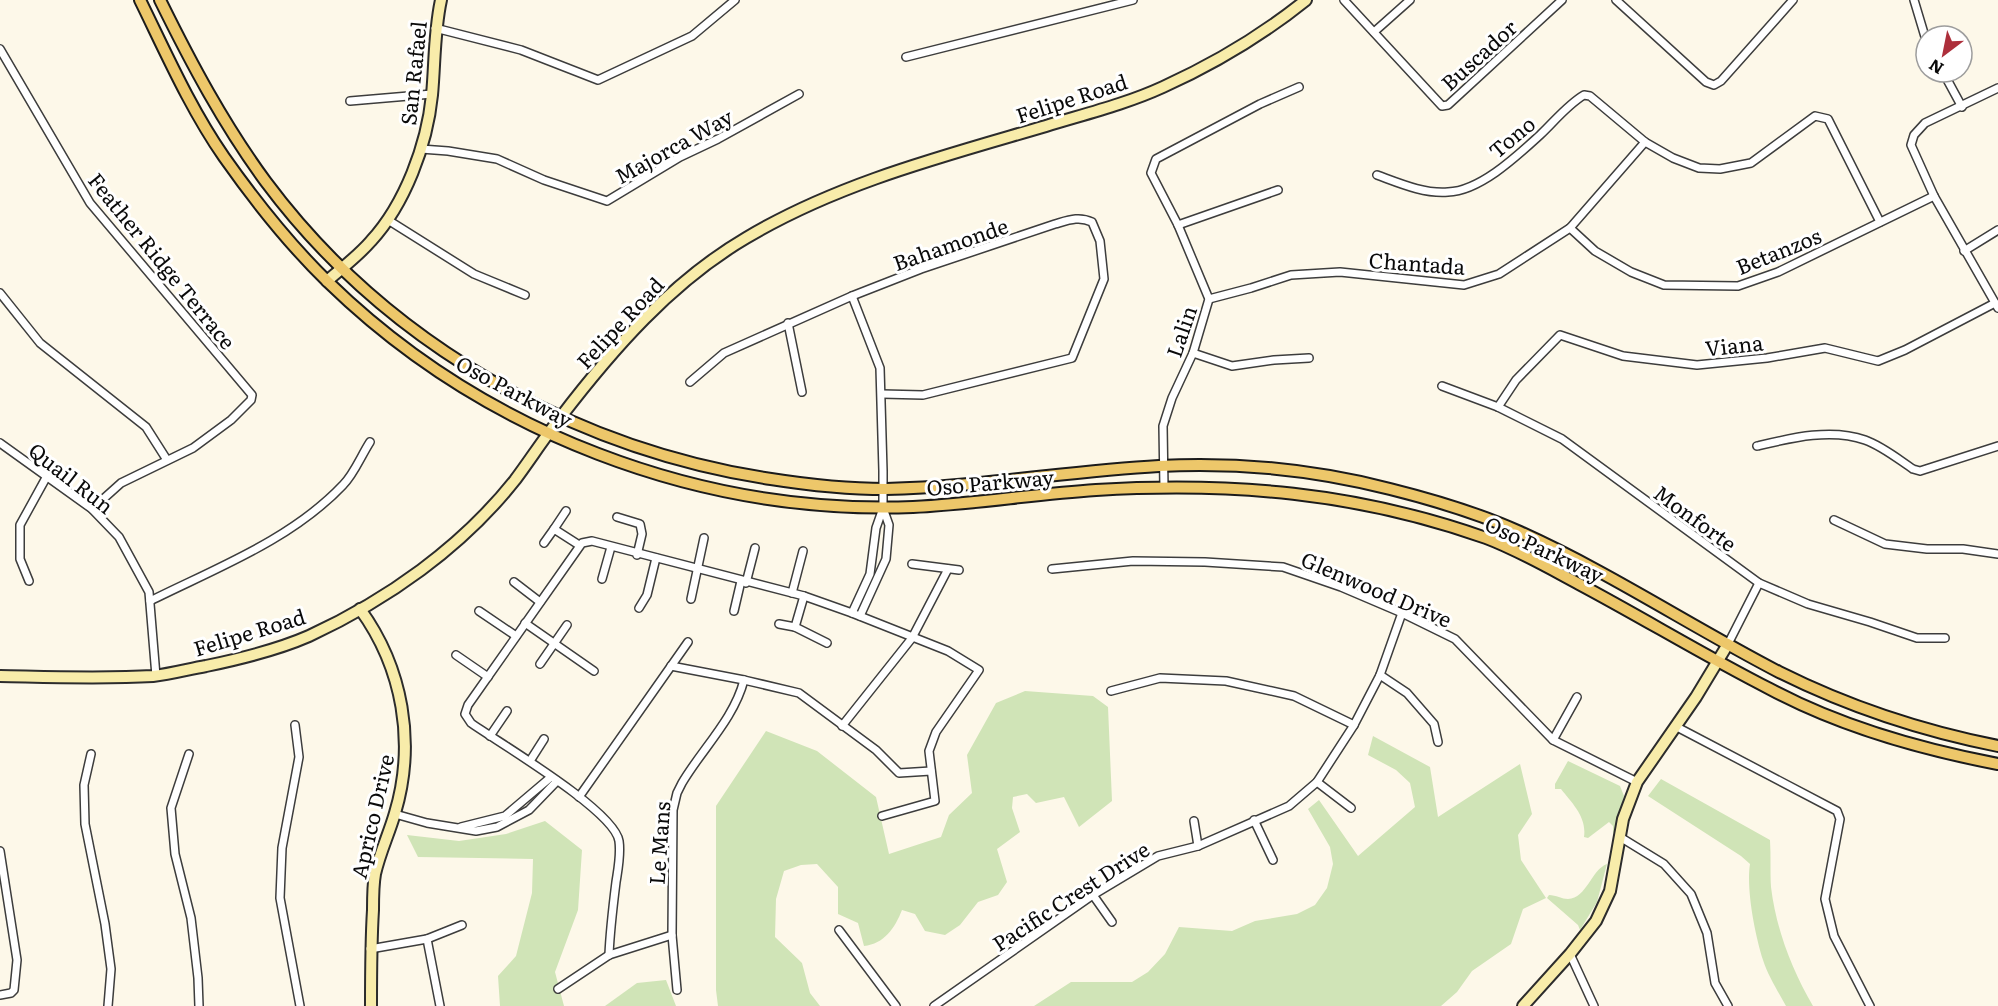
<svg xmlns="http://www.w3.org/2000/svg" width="1998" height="1006" font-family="Literata,serif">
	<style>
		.green { fill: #d0e4b7 }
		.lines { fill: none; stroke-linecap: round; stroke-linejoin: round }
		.street-casing { stroke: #3d3d3d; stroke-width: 10 }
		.secondary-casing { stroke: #2c2c2c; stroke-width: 14 }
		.primary-casing { stroke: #1b1b1b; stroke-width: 14 }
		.street { stroke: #fff; stroke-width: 7 }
		.secondary { stroke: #f8ecaa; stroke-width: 10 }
		.primary { stroke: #edc76a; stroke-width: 10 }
		.labels { text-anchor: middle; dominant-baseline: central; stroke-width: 6; stroke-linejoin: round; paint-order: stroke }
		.street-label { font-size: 21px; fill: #0a0a0a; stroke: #fff }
	</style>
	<rect width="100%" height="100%" fill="#fdf8e9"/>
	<g class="green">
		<path d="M1025 691 1093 696 1108 707 1112 801 1079 827 1064 797 1036 803 1027 794 1013 797 1012 808 1020 832 997 849 1007 882 998 895 978 902 960 925 945 935 925 931 915 914 902 910C895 928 884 944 864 946L858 923 838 914V887L817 864 801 865 784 871 776 899 775 937 802 963 810 993 820 1006H718L716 990V806L766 731 817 751 876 797 889 854 941 837 949 815 972 793 967 755 996 703Z"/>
		<polygon points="1373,736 1430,767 1438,817 1520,764 1532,814 1518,835 1521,860 1546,898 1523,909 1511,944 1472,971 1457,992 1441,1006 1034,1006 1071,982 1132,982 1148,972 1165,954 1179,927 1232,931 1255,921 1297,914 1315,905 1327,888 1333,864 1330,847 1308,809 1319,800 1358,856 1415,807 1410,783 1396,770 1368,755"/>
		<path d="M1568 761 1620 786 1624 796 1613 835V826L1609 822 1588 838 1584 837C1587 817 1572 803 1561 789H1555V784Z"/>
		<path d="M1661 779 1770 840C1771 856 1770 872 1771 887 1776 929 1792 970 1813 1006H1786C1778 991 1768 976 1763 960 1755 935 1746 889 1750 864L1741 856 1648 796Z"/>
		<polygon points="545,821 582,850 578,910 555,972 564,1006 500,1006 498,976 516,956 532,893 533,859 418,857 407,835 459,841 506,834"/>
		<path d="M1607 864 1597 902 1580 930 1578 925 1547 898 1549 895C1556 895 1562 899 1568 899 1587 898 1591 870 1607 864Z"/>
		<polygon points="666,980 676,1006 605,1006 637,983"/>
	</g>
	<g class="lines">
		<defs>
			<g id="street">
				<polyline points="1344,0 1442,106 1448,105 1562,0"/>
				<polyline points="1616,0 1706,82 1714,85 1721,81 1793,0"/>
				<polyline points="1914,0 1926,40"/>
				<polyline points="435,28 521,50 598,80 692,36 735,0"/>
				<polyline points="1374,32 1410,0"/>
				<polyline points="0,49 90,203 252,395 251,400 231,420 193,448 121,483 92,509"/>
				<polyline points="906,57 1133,0"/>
				<polyline points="1943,72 1962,107"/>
				<polyline points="1998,88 1925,123 1914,135 1911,145 1934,196 1998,308"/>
				<polyline points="350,101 432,94"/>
				<polyline points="421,149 448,151 497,159 544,180 607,201 680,157 718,139 799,94"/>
				<path d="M1377 175C1399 183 1424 194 1448 192 1480 191 1517 156 1540 135 1554 122 1567 105 1584 95L1590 96 1645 142 1673 158 1699 168 1720 169 1751 163 1815 116 1828 119 1880 222"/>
				<polyline points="388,220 474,274 525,295"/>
				<polyline points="1178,225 1278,190"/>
				<polyline points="1570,228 1595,251 1631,272 1664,285 1738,286 1778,272 1934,196"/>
				<polyline points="1964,251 1998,230"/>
				<polyline points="0,293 40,343 146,427 167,460"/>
				<polyline points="1209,299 1251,288 1291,275 1340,272 1464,285 1499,274 1570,228 1645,142"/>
				<polyline points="788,323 802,392"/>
				<polyline points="1193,353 1232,366 1274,360 1309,358"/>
				<path d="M690 382 724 353 852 296 921 269 1055 224C1069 220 1079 216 1092 222L1100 241 1104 279 1072 358 923 395 882 394"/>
				<polyline points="1442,386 1498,407 1562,439 1759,583 1808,604 1870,622 1917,638 1945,638"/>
				<polyline points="1498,407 1516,380 1560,335 1623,356 1697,365 1767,358 1825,348 1878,361 1905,350 1995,303"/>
				<polyline points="0,443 92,509 119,537 149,592 156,676"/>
				<path d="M1757 446C1791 438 1831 428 1865 440 1882 446 1898 459 1913 469L1920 471 1998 446"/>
				<polyline points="1164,488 1163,426 1172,398 1193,353 1209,299 1178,225 1151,173 1156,159 1260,104 1299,87"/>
				<polyline points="617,517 640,524 642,534 637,555"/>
				<polyline points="1834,520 1885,544 1927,549 1963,549 1998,554"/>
				<polyline points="554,529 566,511"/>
				<polyline points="544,543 554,529 579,545"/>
				<polyline points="912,564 959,570"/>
				<polyline points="1052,569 1133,561 1205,562 1283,567 1341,587 1402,613 1455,639 1553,740 1637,782"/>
				<polyline points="602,579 611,547"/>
				<polyline points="29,581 20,559 20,525 47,476"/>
				<polyline points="514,582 540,602"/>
				<polyline points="746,583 755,548"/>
				<polyline points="792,593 803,551"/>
				<polyline points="804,596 795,627 827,643"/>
				<polyline points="691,599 704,538"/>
				<path d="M150 601C216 568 291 540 343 485 354 474 361 456 370 442"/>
				<polyline points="639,608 647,595 656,558"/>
				<polyline points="479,611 516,636"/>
				<polyline points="734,611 741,581"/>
				<polyline points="852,613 870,574 876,528 883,508 883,471 880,368 852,296"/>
				<polyline points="860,616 886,559 889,525 883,508"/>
				<polyline points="525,623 594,671"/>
				<polyline points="779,624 795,627"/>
				<polyline points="1728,644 1759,583"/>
				<polyline points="456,655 488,677"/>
				<polyline points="540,664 567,625"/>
				<polyline points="671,666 744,680 799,693 876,750 899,773 931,771"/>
				<polyline points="1380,675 1407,693 1434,724 1438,742"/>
				<polyline points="1111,691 1160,678 1226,681 1294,696 1354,725"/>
				<polyline points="295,725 299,757 282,848 280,898 300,1006"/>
				<polyline points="842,726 912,638 948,569"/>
				<polyline points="1675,726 1837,811 1840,819 1825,899 1834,936 1870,1006"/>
				<polyline points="490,736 507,711"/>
				<polyline points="1553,740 1577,697"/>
				<polyline points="91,754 84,785 85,824 105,924 111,969 108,1006"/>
				<polyline points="189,754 171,808 175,854 191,918 198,978 199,1006"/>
				<polyline points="530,761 544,739"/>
				<polyline points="1317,782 1351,808"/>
				<polyline points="579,797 688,642"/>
				<polyline points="395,814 427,823 476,831 497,827 529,810 557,781"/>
				<polyline points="1254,820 1273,860"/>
				<polyline points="1194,821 1198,846"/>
				<polyline points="461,827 505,816 551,777"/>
				<polyline points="1620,837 1664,864 1691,894 1707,933 1715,983 1728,1006"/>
				<polyline points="0,851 17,960 14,990 11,993 0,995"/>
				<polyline points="1093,895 1112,922"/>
				<polyline points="839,930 896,1006"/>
				<polyline points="427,939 440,1006"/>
				<polyline points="370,949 427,939 462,925"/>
				<polyline points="1570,954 1594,1006"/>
				<path d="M609 955C610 930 613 906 616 882 618 869 621 855 619 841 614 810 499 743 471 723L465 714 468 705 582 543 592 541 804 596 852 613 948 651 979 670 936 732 929 751 935 801 882 816"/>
				<polyline points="558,989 609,955 672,935"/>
				<path d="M677 990 672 935 673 810 677 793 682 783C702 749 734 719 744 680"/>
				<polyline points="934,1006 1093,895 1158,856 1198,846 1289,806 1317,782 1354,725 1380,675 1402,613"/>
			</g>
			<g id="secondary">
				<path d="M327 281C342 268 358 256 371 241 405 204 427 145 432 95 435 63 434 32 441 0"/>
				<path d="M360 609C403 668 416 743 395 813 389 834 380 852 375 874 373 885 373 898 373 910 371 942 371 974 371 1006"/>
				<path d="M0 676C51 677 103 679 153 676 171 674 189 669 206 666 240 659 277 650 309 636 387 600 461 548 515 480 530 460 544 438 560 418 612 350 671 282 746 238 838 183 944 156 1046 126 1085 114 1126 104 1163 87 1216 63 1260 37 1306 0"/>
				<polyline points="1523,1006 1570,954 1596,921 1610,891 1623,819 1637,782 1696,697 1728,644"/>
			</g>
			<g id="primary">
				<path d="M140 0C166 53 190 108 224 157 255 201 289 244 328 282 482 432 698 515 913 507 974 504 1034 494 1096 490 1232 482 1356 492 1486 538 1518 550 1549 568 1579 584 1643 618 1705 656 1770 689 1841 727 1919 749 1998 764"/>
				<path d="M160 0C191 63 224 125 266 182 386 343 573 449 771 479 809 485 848 489 886 489 978 487 1068 471 1159 466 1235 462 1316 470 1390 489 1434 500 1478 513 1520 532 1609 572 1692 627 1779 672 1849 707 1922 731 1998 746"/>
			</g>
		</defs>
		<use href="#street" class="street-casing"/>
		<use href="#secondary" class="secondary-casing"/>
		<use href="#primary" class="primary-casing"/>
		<use href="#street" class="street"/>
		<use href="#secondary" class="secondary"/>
		<use href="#primary" class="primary"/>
	</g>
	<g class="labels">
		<g class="street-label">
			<text transform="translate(1478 54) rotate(-42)">Buscador</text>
			<text transform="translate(412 73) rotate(-84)">San Rafael</text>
			<text transform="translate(1071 97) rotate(-18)">Felipe Road</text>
			<text transform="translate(1511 136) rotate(-40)">Tono</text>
			<text transform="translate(673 145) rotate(-29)">Majorca Way</text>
			<text transform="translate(950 243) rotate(-19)">Bahamonde</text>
			<text transform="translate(1778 250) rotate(-22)">Betanzos</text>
			<text transform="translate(163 260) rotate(51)">Feather Ridge Terrace</text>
			<text transform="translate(1417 262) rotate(4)">Chantada</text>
			<text transform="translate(619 322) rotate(-47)">Felipe Road</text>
			<text transform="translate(1180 331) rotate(-71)">Lalin</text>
			<text transform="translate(1734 344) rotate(-6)">Viana</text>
			<text transform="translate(515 390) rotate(28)">Oso Parkway</text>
			<text transform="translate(72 477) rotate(38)">Quail Run</text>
			<text transform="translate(990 481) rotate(-5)">Oso Parkway</text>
			<text transform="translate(1696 517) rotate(36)">Monforte</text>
			<text transform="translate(1545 548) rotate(25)">Oso Parkway</text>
			<text transform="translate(1377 588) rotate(23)">Glenwood Drive</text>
			<text transform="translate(249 631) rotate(-17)">Felipe Road</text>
			<text transform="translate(371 816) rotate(-77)">Aprico Drive</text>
			<text transform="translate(658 843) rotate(-86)">Le Mans</text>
			<text transform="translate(1070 895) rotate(-33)">Pacific Crest Drive</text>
		</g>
	</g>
	<g transform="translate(1944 54) rotate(212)"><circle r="28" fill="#ffffff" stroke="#9d9d9d" stroke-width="1.5"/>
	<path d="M0-4.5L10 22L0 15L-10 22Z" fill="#ad2f3b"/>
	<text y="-9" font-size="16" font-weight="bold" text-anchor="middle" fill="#0a0a0a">N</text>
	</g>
</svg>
